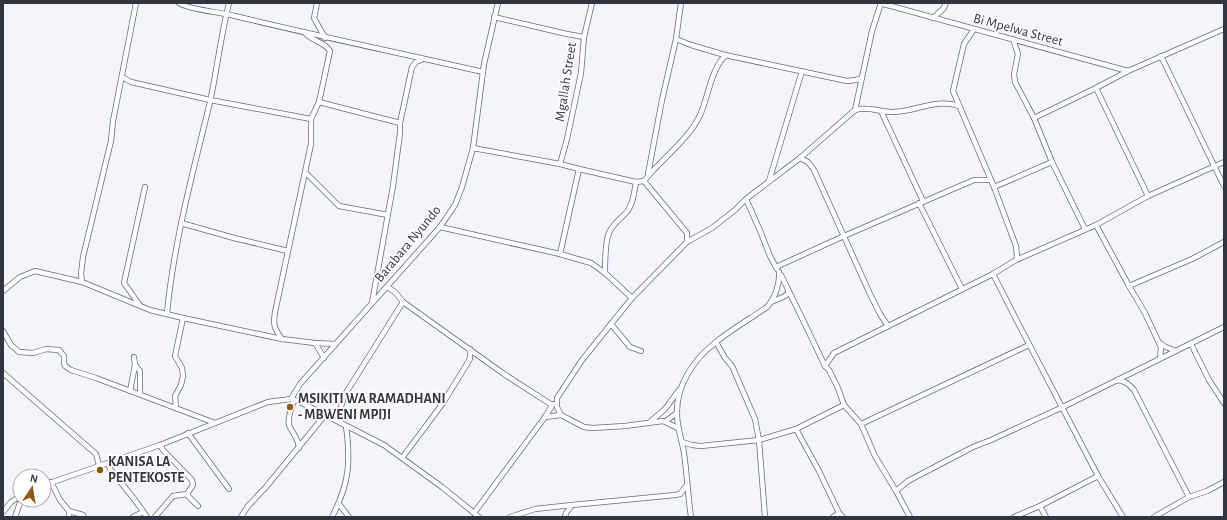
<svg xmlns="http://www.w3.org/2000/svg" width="1227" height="520" font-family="'Alegreya Sans',sans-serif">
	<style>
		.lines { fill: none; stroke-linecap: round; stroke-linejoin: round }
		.minor-casing { stroke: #606a80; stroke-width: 6 }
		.minor { stroke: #fff; stroke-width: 4.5 }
		.poi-dot { fill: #905810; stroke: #fff; stroke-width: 1.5 }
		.labels { text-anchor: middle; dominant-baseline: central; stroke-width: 3.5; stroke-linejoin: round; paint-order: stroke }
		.street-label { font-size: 14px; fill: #31353f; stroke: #fff }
		.poi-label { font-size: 14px; font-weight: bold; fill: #31353f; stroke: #fff; text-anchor: start }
	</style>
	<rect width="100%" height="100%" fill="#f3f5fb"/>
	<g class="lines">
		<defs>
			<g id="minor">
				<polyline points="136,3 113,121 111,141 83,257 81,274 82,282 150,310 183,318 282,339 315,343 335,344"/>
				<path d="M179 3C189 10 221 12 235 16 317 36 400 53 483 72"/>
				<polyline points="317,3 314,18 325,38"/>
				<polyline points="681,3 676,39 691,45 725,55 847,81 856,80 862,78"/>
				<path d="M880 3C963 26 1046 48 1128 71"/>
				<polyline points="494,17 567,34 584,37"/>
				<polyline points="933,18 944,8 946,3"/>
				<polyline points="974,29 964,44 953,91 994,187 1016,246 1017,256 1016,260"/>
				<polyline points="1013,39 1018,54 1014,74 1015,82 1034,118"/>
				<polyline points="1161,56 1224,186"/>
				<polyline points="122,77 131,82 210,100 311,119"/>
				<polyline points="1096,88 1148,196"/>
				<polyline points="319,102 400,123"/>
				<path d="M855 110C868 106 879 112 892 112 915 112 936 98 959 106"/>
				<polyline points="881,111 923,201"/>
				<polyline points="473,148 560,164 579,169 636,182 644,181 687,233 687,242"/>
				<polyline points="800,158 808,162 814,170 870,294 880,314 888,326"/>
				<polyline points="560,164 567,139 581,73 584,37 592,3"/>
				<polyline points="305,172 339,206 388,215"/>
				<polyline points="648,174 662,100 676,39"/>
				<path d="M644 181C661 159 690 139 701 113 708 96 712 67 726 55"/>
				<polyline points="769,181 802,71"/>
				<polyline points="994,187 1052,162"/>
				<polyline points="746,199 761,233 770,256 777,269"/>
				<polyline points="919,203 962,289"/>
				<polyline points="181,223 234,238 288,251"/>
				<polyline points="1096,225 1129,286 1145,313 1159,343 1161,347 1160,358"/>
				<polyline points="440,227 560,254 591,263 605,273 632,298"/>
				<polyline points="1085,229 1052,162 1034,118 1096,88 1128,71 1224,29"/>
				<polyline points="560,254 579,169"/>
				<polyline points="776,267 844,236 974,180 991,180"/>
				<path d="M605 273C605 262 605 242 609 233 612 225 619 220 625 214 633 206 634 193 636 182"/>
				<polyline points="993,274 1017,321 1098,476 1123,517"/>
				<polyline points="781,275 802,318 825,366"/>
				<polyline points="1129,286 1192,259 1224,242"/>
				<polyline points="387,287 395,292 403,302 504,374 552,405"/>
				<polyline points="3,291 20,277 35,271 82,282"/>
				<polyline points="771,302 783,297 789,293 788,291"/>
				<polyline points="372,303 393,186 400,133 400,123 412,67 416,62 423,59"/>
				<polyline points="139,304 124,283 145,187"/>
				<path d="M167 313C174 241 193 172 210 102 217 69 221 35 229 3"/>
				<polyline points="611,324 630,347 641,351"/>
				<polyline points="3,331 11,345 19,352 33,353 46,349 59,350 64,356 64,363 65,366 71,370 96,378 215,423"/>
				<path d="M282 339C274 328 273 325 275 312L311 144V119L319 102 330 51C325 42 312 41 305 33"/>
				<polyline points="716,342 725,358 732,366 755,419 759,440 765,517"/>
				<polyline points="315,343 324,358"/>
				<polyline points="1159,343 1166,347 1176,351"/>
				<polyline points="1191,344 1209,380 1224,403"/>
				<polyline points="135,365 140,371 140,394"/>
				<polyline points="3,373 96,454 99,465"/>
				<path d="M1117 380C1125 381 1129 384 1134 390L1189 497"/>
				<polyline points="130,391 135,365 134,357"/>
				<polyline points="291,399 300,384 440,227 455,205 462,187 473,148 484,64 498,3"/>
				<path d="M294 400C292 407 287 417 289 425 292 433 299 439 299 448"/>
				<polyline points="176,408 175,396 181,385 183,376 182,368 175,356 183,318"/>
				<polyline points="545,417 561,415"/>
				<polyline points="666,421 677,413"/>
				<polyline points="650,422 665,409 679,390"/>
				<polyline points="341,423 339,414 344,396 403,302"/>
				<polyline points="861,424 1029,345"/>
				<polyline points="678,428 663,421 625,426 592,428 584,427 561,415 557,407 557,398 582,360 632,298 687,242 712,228 735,210 746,199 800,158 855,110 872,31 881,3"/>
				<polyline points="796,429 819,471 839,513 843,517"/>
				<polyline points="188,433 229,489"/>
				<polyline points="682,442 692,445 701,446 759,440 796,429 844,405"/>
				<polyline points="160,445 163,450 192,480 193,485 187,494 189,497 198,506"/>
				<polyline points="402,458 443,403 470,359 470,349"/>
				<polyline points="108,463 110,469 135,500 147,517"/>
				<polyline points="51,482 60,500 69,511 83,515 84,517"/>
				<polyline points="44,485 160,445 268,402 291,399 300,402 384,445 442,487 479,517"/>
				<polyline points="896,491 908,481 973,447 991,440 1063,407 1224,327"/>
				<polyline points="339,504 349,517"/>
				<polyline points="1040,506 1046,517"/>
				<polyline points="69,511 69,517"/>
				<polyline points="3,512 11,502 20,496"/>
				<polyline points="474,513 545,417 553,404"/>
				<polyline points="15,517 21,500"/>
				<polyline points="133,517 143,512"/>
				<polyline points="155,517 173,496 187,494"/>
				<polyline points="241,517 248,506 266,487 325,415"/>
				<path d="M332 517C349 484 351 463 346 426"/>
				<polyline points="510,517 535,509 572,505"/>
				<polyline points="565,517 566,513 572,505 675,495 680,494 687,485"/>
				<path d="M691 517C688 496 687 474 684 453 682 440 677 428 677 414 676 385 694 359 716 342 732 329 750 319 767 307 775 298 780 284 779 272"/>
				<polyline points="833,517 839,513"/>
				<polyline points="910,517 896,491 875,456 861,424 844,405 838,388 829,370 825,366 834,353 993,274 1016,260 1096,225 1148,196 1224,162"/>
				<polyline points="1014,517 1040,506 1098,476"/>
				<polyline points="1154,517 1189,497 1207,491 1224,482"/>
			</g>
		</defs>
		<use href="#minor" class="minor-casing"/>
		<use href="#minor" class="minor"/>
	</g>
	<g class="poi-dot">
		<circle cx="290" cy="407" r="4"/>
		<circle cx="100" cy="470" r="4"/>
	</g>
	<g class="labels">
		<g class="street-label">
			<text transform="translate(1018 30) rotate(15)">Bi Mpelwa Street</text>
			<text transform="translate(566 82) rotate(-81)">Mgallah Street</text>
			<text transform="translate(408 244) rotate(-50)">Barabara Nyundo</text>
		</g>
		<g class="poi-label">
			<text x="298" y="399">MSIKITI WA RAMADHANI<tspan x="298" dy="16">- MBWENI MPIJI</tspan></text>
			<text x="108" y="462">KANISA LA<tspan x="108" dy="16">PENTEKOSTE</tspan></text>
		</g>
	</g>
	<rect width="1227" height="520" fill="none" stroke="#31353f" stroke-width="8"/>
	<g transform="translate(32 488) rotate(12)"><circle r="19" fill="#ffffff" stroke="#adaeb2"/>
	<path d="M0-3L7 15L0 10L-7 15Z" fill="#905810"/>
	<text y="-6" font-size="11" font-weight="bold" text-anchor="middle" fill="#31353f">N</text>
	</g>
</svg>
